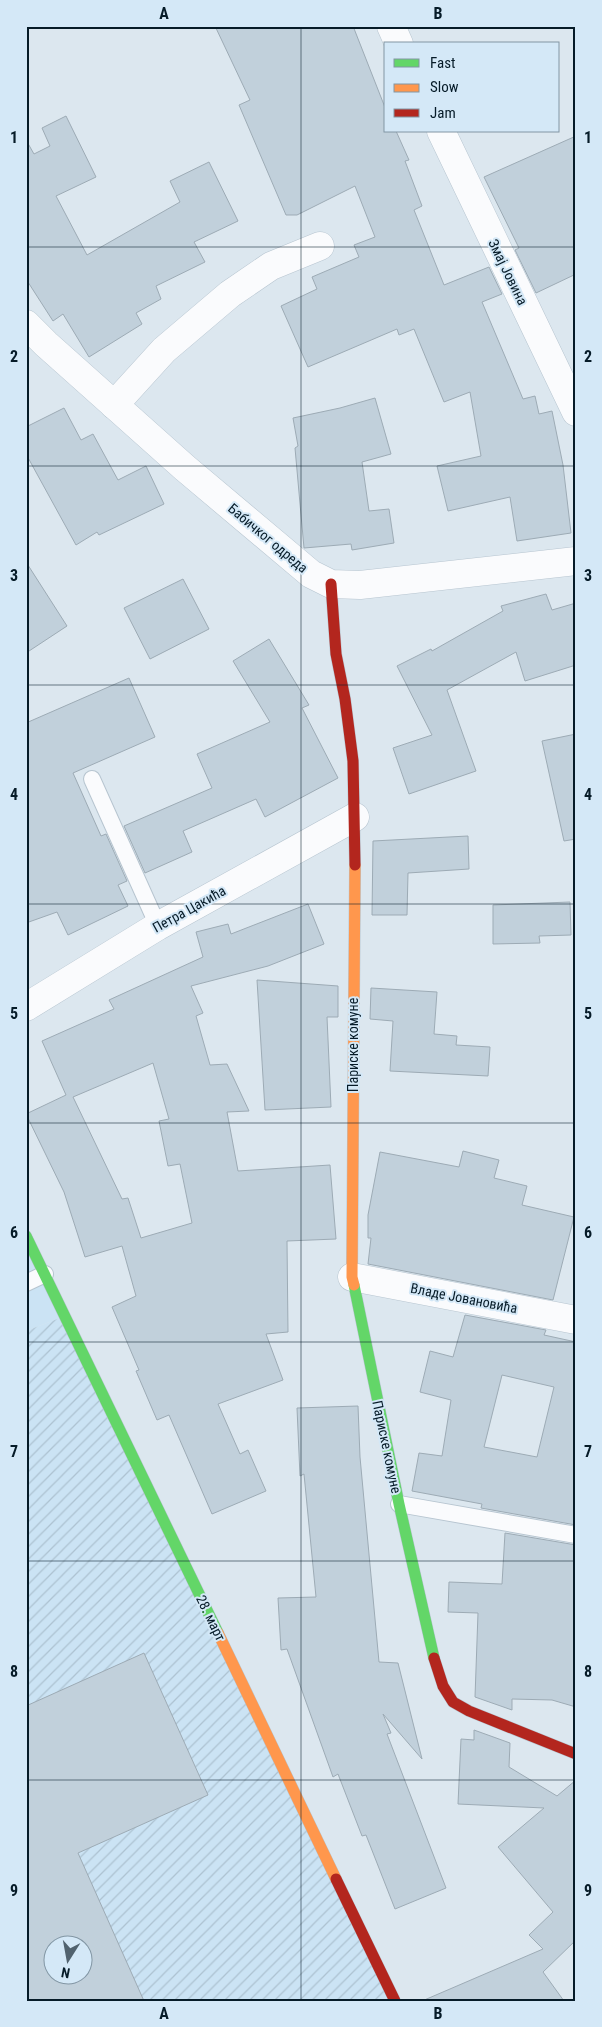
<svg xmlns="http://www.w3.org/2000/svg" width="602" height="2027" font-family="'Roboto Condensed',sans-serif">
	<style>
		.built { fill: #cbe3f4 }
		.industrial { fill: url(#industrial-furrows); fill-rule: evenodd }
		.building { fill: #c1d0db; stroke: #9dabb5; fill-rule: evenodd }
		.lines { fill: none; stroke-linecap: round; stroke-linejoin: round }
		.lane-casing { stroke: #b7c5d0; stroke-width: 18 }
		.street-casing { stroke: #b7c5d0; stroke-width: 29 }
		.fast-casing { stroke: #b7c5d0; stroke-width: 12 }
		.slow-casing { stroke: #b7c5d0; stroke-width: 12 }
		.jam-casing { stroke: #b7c5d0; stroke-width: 12 }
		.lane { stroke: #fafbfd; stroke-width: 16 }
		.street { stroke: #fafbfd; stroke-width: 28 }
		.fast { stroke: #63d668; stroke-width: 11 }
		.slow { stroke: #ff974d; stroke-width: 11 }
		.jam { stroke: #b3261e; stroke-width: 11 }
		.grid { fill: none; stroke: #061b28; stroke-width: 1; stroke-opacity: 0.55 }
		.labels { text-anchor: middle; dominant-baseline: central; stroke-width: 4; stroke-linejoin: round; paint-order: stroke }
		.street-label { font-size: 14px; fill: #061b28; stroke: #d4e8f7 }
		.neatline { fill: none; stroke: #061b28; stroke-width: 2 }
		.grid-label { font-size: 16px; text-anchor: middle; font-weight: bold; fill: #061b28 }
	</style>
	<defs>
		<pattern id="industrial-furrows" width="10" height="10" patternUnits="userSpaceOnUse" patternTransform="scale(1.25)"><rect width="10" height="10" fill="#cbe3f4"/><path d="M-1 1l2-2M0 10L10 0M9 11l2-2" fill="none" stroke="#adc2d1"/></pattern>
	</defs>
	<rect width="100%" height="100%" fill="#dce7ef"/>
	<polygon class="built" points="26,1236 65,1316 26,1331"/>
	<path class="industrial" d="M65 1316 395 2001H26V1331ZM52 1944H82V1974H52Z"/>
	<g class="building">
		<polygon points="215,26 353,26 386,110 386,131 396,131 409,160 405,161 422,206 414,210 444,285 489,267 502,294 482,302 523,399 535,396 539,414 552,411 563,465 571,533 517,541 510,497 448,511 437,466 481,456 470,392 444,402 414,329 399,335 397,329 308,367 281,306 317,289 312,277 359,257 354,245 375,237 355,186 297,215 286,215 239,105 250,100"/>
		<polygon points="66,116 96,177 56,196 87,255 180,202 170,181 209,162 238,221 194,242 205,262 156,286 161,299 136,313 142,324 89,357 63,314 53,321 26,279 26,140 34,154 50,146 42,128"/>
		<polygon points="576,136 576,274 536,293 515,250 519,248 484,177"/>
		<polygon points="375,398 391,454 362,462 369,511 389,509 394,543 352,550 351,544 304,548 295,448 298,446 293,418 340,408"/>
		<polygon points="64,408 81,440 93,434 118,480 146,466 164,504 99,535 97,532 76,545 26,454 26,427"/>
		<polygon points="26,562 67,626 26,653"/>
		<polygon points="183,579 209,629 150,659 124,608"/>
		<polygon points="546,594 552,610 576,603 576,665 525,681 516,652 447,690 476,771 409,794 393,748 432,735 397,666 431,649 432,651 503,611 501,606"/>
		<polygon points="269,639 309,705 302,708 338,778 265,817 256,799 183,831 192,852 145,873 124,826 212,788 197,754 270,722 233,661"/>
		<polygon points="129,678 155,737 73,773 101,836 106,834 127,881 118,885 128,906 68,935 57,912 26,923 26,723"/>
		<polygon points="576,734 576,839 564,841 542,741"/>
		<polygon points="468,836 469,869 408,873 407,915 372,915 373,841"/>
		<polygon points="570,902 571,935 539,936 540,943 493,944 493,905"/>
		<path d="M308 904 324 944 268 966 191 986 203 1013 196 1016 210 1065 227 1064 249 1111 227 1112 238 1171 330 1165 336 1239 287 1241 288 1332 266 1334 283 1380 218 1404 240 1454 248 1450 266 1491 212 1514 169 1415 157 1420 136 1371 139 1370 112 1307 136 1296 122 1246 85 1257 64 1192 26 1114 66 1095 42 1041 114 1009 109 1000 203 957 196 932 228 924 231 934ZM153 1063 169 1119 159 1121 168 1166 180 1164 192 1223 141 1238 128 1198 122 1199 73 1097Z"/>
		<polygon points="257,980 338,986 338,1017 327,1017 331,1107 265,1110"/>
		<polygon points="371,988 437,992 434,1034 457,1036 456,1045 490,1047 488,1076 390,1071 393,1021 370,1019"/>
		<polygon points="463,1151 499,1160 494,1178 527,1186 522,1205 574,1217 553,1300 368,1264 371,1238 368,1238 368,1215 380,1152 459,1167"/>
		<path d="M465 1315 546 1330 544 1335 576 1342V1525L481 1508 482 1504 412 1491 419 1453 442 1456 451 1400 420 1392 430 1351 453 1357ZM502 1375 554 1387 537 1457 484 1447Z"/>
		<polygon points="358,1406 360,1457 379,1662 398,1663 422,1759 383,1714 391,1733 387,1734 446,1888 395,1909 366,1835 362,1836 338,1774 333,1777 287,1649 281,1650 278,1598 316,1597 304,1474 300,1476 297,1408"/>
		<polygon points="505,1533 576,1545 576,1707 552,1700 512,1699 512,1710 475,1697 478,1613 448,1612 449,1582 502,1584"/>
		<path d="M144 1653 208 1795 78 1853 144 2001H26V1706ZM52 1944H82V1974H52Z"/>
		<polygon points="474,1730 510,1743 509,1767 557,1796 576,1780 576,1940 543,1972 564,2001 422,2001 543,1949 529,1935 553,1912 498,1847 544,1808 458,1804 461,1739 474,1740"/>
	</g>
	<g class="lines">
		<defs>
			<g id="lane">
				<polyline points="92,779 158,926"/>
				<polyline points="26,1283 45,1274"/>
				<polyline points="399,1504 576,1535"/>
			</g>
			<g id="street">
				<polyline points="391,26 399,44"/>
				<polyline points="441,131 576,412"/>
				<polyline points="26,324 46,344 185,468 311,574 331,584 360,585 576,561"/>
				<polyline points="114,405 164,350 230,294 271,266 320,246"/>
				<polyline points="26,1007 158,926 355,817"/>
				<polyline points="352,1277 576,1320"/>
			</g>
			<g id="fast">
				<polyline points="26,1236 218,1633"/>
				<polyline points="354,1285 399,1504 434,1658"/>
			</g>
			<g id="slow">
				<polyline points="354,1285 352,1277 355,865"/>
				<polyline points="218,1633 336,1879"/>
			</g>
			<g id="jam">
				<polyline points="331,584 336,654 345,699 353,761 355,865"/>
				<polyline points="434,1658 443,1686 453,1702 469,1711 576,1754"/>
				<polyline points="336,1879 395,2001"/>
			</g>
		</defs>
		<use href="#lane" class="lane-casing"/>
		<use href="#street" class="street-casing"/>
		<use href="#fast" class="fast-casing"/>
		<use href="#slow" class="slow-casing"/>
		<use href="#jam" class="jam-casing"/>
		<use href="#lane" class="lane"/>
		<use href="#street" class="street"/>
		<use href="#fast" class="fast"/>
		<use href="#slow" class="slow"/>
		<use href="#jam" class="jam"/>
	</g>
	<path class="grid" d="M301 26V2001M26 247H576M26 466H576M26 685H576M26 904H576M26 1123H576M26 1342H576M26 1561H576M26 1780H576"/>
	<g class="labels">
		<g class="street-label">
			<text transform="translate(508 272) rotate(64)">Змај Јовина</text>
			<text transform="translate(268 538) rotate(40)">Бабичког одреда</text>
			<text transform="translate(189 909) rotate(-29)">Петра Цакића</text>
			<text transform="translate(353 1045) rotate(-90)">Париске комуне</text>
			<text transform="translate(464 1298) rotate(11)">Владе Јовановића</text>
			<text transform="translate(387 1447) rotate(78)">Париске комуне</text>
			<text transform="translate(211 1618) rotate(64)">28. март</text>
		</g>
	</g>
	<rect width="602" height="2027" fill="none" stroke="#d4e8f7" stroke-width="55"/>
	<rect x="384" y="42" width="175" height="90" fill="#d4e8f7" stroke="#8296a4"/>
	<rect x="394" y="59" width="25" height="8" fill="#63d668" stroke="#8296a4"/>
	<text x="430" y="68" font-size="15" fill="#061b28">Fast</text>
	<rect x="394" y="84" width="25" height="8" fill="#ff974d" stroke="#8296a4"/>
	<text x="430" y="92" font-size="15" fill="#061b28">Slow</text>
	<rect x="394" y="109" width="25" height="8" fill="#b3261e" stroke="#8296a4"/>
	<text x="430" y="118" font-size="15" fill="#061b28">Jam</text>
	<g transform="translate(68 1960) rotate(191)"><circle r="24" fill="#d4e8f7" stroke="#8296a4"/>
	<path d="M0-4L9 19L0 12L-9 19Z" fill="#51626e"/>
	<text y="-8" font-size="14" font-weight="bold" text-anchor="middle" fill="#061b28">N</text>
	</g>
	<rect x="28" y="28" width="546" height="1972" class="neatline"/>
	<g class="grid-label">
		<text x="164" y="19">A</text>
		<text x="438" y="19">B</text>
		<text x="14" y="143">1</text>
		<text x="588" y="143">1</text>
		<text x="14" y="362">2</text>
		<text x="588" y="362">2</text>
		<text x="14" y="581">3</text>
		<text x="588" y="581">3</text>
		<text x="14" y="800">4</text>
		<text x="588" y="800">4</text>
		<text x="14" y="1019">5</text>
		<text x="588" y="1019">5</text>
		<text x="14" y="1238">6</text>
		<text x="588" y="1238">6</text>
		<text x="14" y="1457">7</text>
		<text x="588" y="1457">7</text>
		<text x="14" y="1677">8</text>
		<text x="588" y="1677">8</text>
		<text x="14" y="1896">9</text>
		<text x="588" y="1896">9</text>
		<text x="164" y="2019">A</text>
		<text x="438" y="2019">B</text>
	</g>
</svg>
